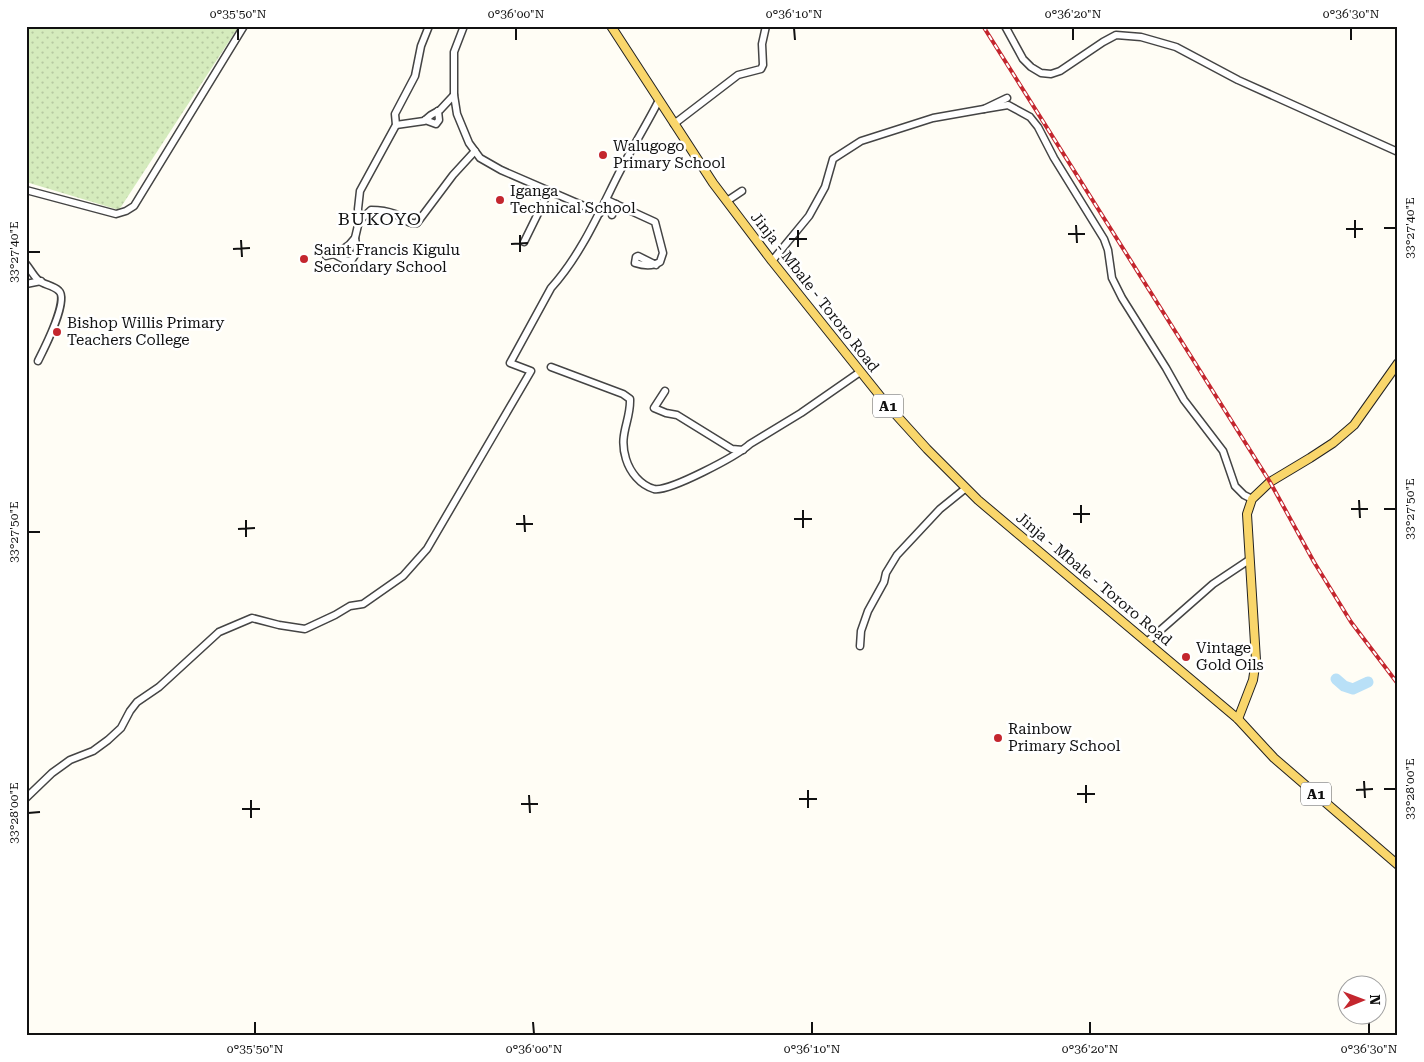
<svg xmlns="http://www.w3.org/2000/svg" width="1424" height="1062" font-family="'Roboto Serif',serif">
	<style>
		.grass { fill: url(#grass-dots) }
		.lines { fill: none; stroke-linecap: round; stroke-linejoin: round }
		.river { stroke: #b9e0f7; stroke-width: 11 }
		.minor-casing { stroke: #444; stroke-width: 9 }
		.major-casing { stroke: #222; stroke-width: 10 }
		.minor { stroke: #fff; stroke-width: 6 }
		.major { stroke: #f9d66b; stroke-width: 8 }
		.rail-casing { stroke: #c4262e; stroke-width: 4 }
		.rail { stroke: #fff; stroke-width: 2; stroke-dasharray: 5.5; stroke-linecap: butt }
		.ticks { fill: none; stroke: #111; stroke-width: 2 }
		.poi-dot { fill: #c4262e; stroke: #fff; stroke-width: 2 }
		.labels { text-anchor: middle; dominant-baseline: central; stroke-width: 5; stroke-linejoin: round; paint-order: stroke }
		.shield { fill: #fff; stroke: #585858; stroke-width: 1 }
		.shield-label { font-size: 14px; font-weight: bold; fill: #111 }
		.poi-label { font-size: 15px; fill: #111; stroke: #fff; text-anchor: start }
		.street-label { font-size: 15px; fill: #111; stroke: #fff }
		.quarter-label { font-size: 18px; letter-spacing: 1px; fill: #111; stroke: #fff }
		.neatline { fill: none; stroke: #111; stroke-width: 2 }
		.ticks-label { font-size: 12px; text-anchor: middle; fill: #111 }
	</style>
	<defs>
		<pattern id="grass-dots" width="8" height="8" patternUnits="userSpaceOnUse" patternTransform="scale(1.25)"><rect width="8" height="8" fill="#d5ebbd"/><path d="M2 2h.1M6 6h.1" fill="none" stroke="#b6c8a1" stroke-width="1.8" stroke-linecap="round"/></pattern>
	</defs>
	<rect width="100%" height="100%" fill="#fffdf5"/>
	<polygon class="grass" points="26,26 239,26 119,210 26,182"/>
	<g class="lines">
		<polyline class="river" points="1336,679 1344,686 1353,689 1368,682"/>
		<defs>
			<g id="minor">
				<polyline points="464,26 454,52 454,95 457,114 469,143 480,158 501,170 600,213"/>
				<polyline points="1005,26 1023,59 1031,67 1041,73 1051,74 1060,71 1103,42 1116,35 1141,37 1176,47 1238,80 1398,152"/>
				<polyline points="984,109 1008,105 1030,117 1038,127 1054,158 1104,239 1108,250 1112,278 1122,298 1166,368 1184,400 1223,451 1235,486 1244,495 1252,499"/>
				<polyline points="425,120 436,124 439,120 438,111"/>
				<polyline points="674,124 738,75 761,69 763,65 762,44 766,26"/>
				<polyline points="396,125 424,121 431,115 440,110 454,95"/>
				<polyline points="26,190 116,214 126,211 134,206 244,26"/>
				<path d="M607 200 655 222 663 253 660 262C652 267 644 266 635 263L636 257 638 256 656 265"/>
				<polyline points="727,201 742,191"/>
				<polyline points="612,215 616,204"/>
				<path d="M359 221 371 210C380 210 387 211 395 214 403 217 408 225 417 223L453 175 475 151"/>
				<polyline points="524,242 549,191"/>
				<polyline points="334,254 345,260 351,261 357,252 355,238"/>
				<polyline points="326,256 338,253 349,245 355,238 359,221 358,209 360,191 396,125 395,114 415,76 421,46 429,26"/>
				<polyline points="772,261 809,216 825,187 833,159 861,141 933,118 984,109 1007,98"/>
				<path d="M26 264C30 269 33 275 38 280 44 285 53 285 59 291 69 300 44 349 38 361"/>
				<polyline points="26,284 41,281"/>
				<path d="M551 367 623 394 630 399C631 421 618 434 626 459 630 472 640 485 654 489 669 492 737 456 750 444L801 413 860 372"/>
				<polyline points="665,391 654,408 666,413 677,415 732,449 743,450"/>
				<polyline points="1147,642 1213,584 1249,560"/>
				<polyline points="860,646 861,631 868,611 884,582 886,573 897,555 940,509 966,488"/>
				<path d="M26 798 52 773 70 760 93 751 108 740 121 728 130 711 137 702 159 687 219 632 252 618 279 625 305 629 335 615 350 606 363 604 403 576 427 549 531 371 510 363 551 288C580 256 598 215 617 177 630 151 646 126 659 100"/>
			</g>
			<g id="major">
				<polyline points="611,26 713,183 772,261 888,406 927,449 978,500 1238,719 1274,758 1398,865"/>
				<polyline points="1238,719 1253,680 1256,660 1247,514 1252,499 1270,482 1310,458 1333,443 1354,425 1398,363"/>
			</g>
		</defs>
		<use href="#minor" class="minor-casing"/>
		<use href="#major" class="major-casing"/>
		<use href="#minor" class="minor"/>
		<use href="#major" class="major"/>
		<defs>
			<polyline id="rail" points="983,26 1270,482 1314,562 1351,622 1398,684"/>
		</defs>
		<use href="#rail" class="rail-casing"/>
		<use href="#rail" class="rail"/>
	</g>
	<path class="ticks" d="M238 28V40M516 28V40M794 28 795 40M1073 28V40M1351 28V40M1355 220V238M1076 225 1077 243M1384 228H1396M1346 229H1363M798 230V247M1068 234H1085M520 235V252M789 239H807M241 240 242 257M511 244 528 243M233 249 250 248M28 252H40M1359 500 1360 518M1081 505V523M1351 509H1368M1384 509H1396M803 510V528M1073 514H1090M524 515 525 532M794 519H812M246 520V537M516 524H533M238 529 255 528M28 532H40M1364 781 1365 798M1086 785V803M1384 789H1396M808 790V808M1356 790 1373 789M1077 794H1095M529 795 530 813M799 799H817M251 800V818M521 804H538M242 809H260M28 813 40 812M255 1022V1034M533 1022 534 1034M812 1022V1034M1090 1022V1034M1369 1022V1034"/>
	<g class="poi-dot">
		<circle cx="603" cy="155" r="5"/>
		<circle cx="500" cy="200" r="5"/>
		<circle cx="304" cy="259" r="5"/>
		<circle cx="57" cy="332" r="5"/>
		<circle cx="1186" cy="657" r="5"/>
		<circle cx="998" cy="738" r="5"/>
	</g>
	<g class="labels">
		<g class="shield">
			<rect x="873" y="394.5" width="30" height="23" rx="4"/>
			<rect x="1301" y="782.5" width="30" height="23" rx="4"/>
		</g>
		<g class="shield-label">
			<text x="888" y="406">A1</text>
			<text x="1316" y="794">A1</text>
		</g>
		<g class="poi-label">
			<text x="613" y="146">Walugogo<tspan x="613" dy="17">Primary School</tspan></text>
			<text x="510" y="191">Iganga<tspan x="510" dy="17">Technical School</tspan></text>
			<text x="314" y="250">Saint Francis Kigulu<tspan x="314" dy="17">Secondary School</tspan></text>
			<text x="67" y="323">Bishop Willis Primary<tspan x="67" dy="17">Teachers College</tspan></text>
			<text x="1196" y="648">Vintage<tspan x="1196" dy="17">Gold Oils</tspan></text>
			<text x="1008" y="729">Rainbow<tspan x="1008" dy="17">Primary School</tspan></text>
		</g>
		<g class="street-label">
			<text transform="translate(815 292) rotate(52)">Jinja - Mbale - Tororo Road</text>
			<text transform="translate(1094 579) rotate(40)">Jinja - Mbale - Tororo Road</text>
		</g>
		<g class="quarter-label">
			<text x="380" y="218">BUKOYO</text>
		</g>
	</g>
	<rect width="1424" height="1062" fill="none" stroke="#ffffff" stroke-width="55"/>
	<g transform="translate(1362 1000) rotate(89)"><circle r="24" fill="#ffffff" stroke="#a0a0a0"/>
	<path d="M0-4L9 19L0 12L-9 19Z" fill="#c4262e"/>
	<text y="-8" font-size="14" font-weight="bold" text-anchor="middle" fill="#111111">N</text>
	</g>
	<rect x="28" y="28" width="1368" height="1006" class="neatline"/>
	<g class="ticks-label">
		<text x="238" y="18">0°35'50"N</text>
		<text x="516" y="18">0°36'00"N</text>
		<text x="794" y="18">0°36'10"N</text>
		<text x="1073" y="18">0°36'20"N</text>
		<text x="1351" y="18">0°36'30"N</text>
		<text transform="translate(1410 228) rotate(-90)" y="4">33°27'40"E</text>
		<text transform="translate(14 252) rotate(-90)" y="4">33°27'40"E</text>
		<text transform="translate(1410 509) rotate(-90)" y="4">33°27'50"E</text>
		<text transform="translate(14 532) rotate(-90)" y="4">33°27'50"E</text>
		<text transform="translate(1410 789) rotate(-90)" y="4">33°28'00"E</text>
		<text transform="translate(14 813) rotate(-90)" y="4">33°28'00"E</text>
		<text x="255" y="1053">0°35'50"N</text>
		<text x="534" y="1053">0°36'00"N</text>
		<text x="812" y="1053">0°36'10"N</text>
		<text x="1090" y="1053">0°36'20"N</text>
		<text x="1369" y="1053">0°36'30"N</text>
	</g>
</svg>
